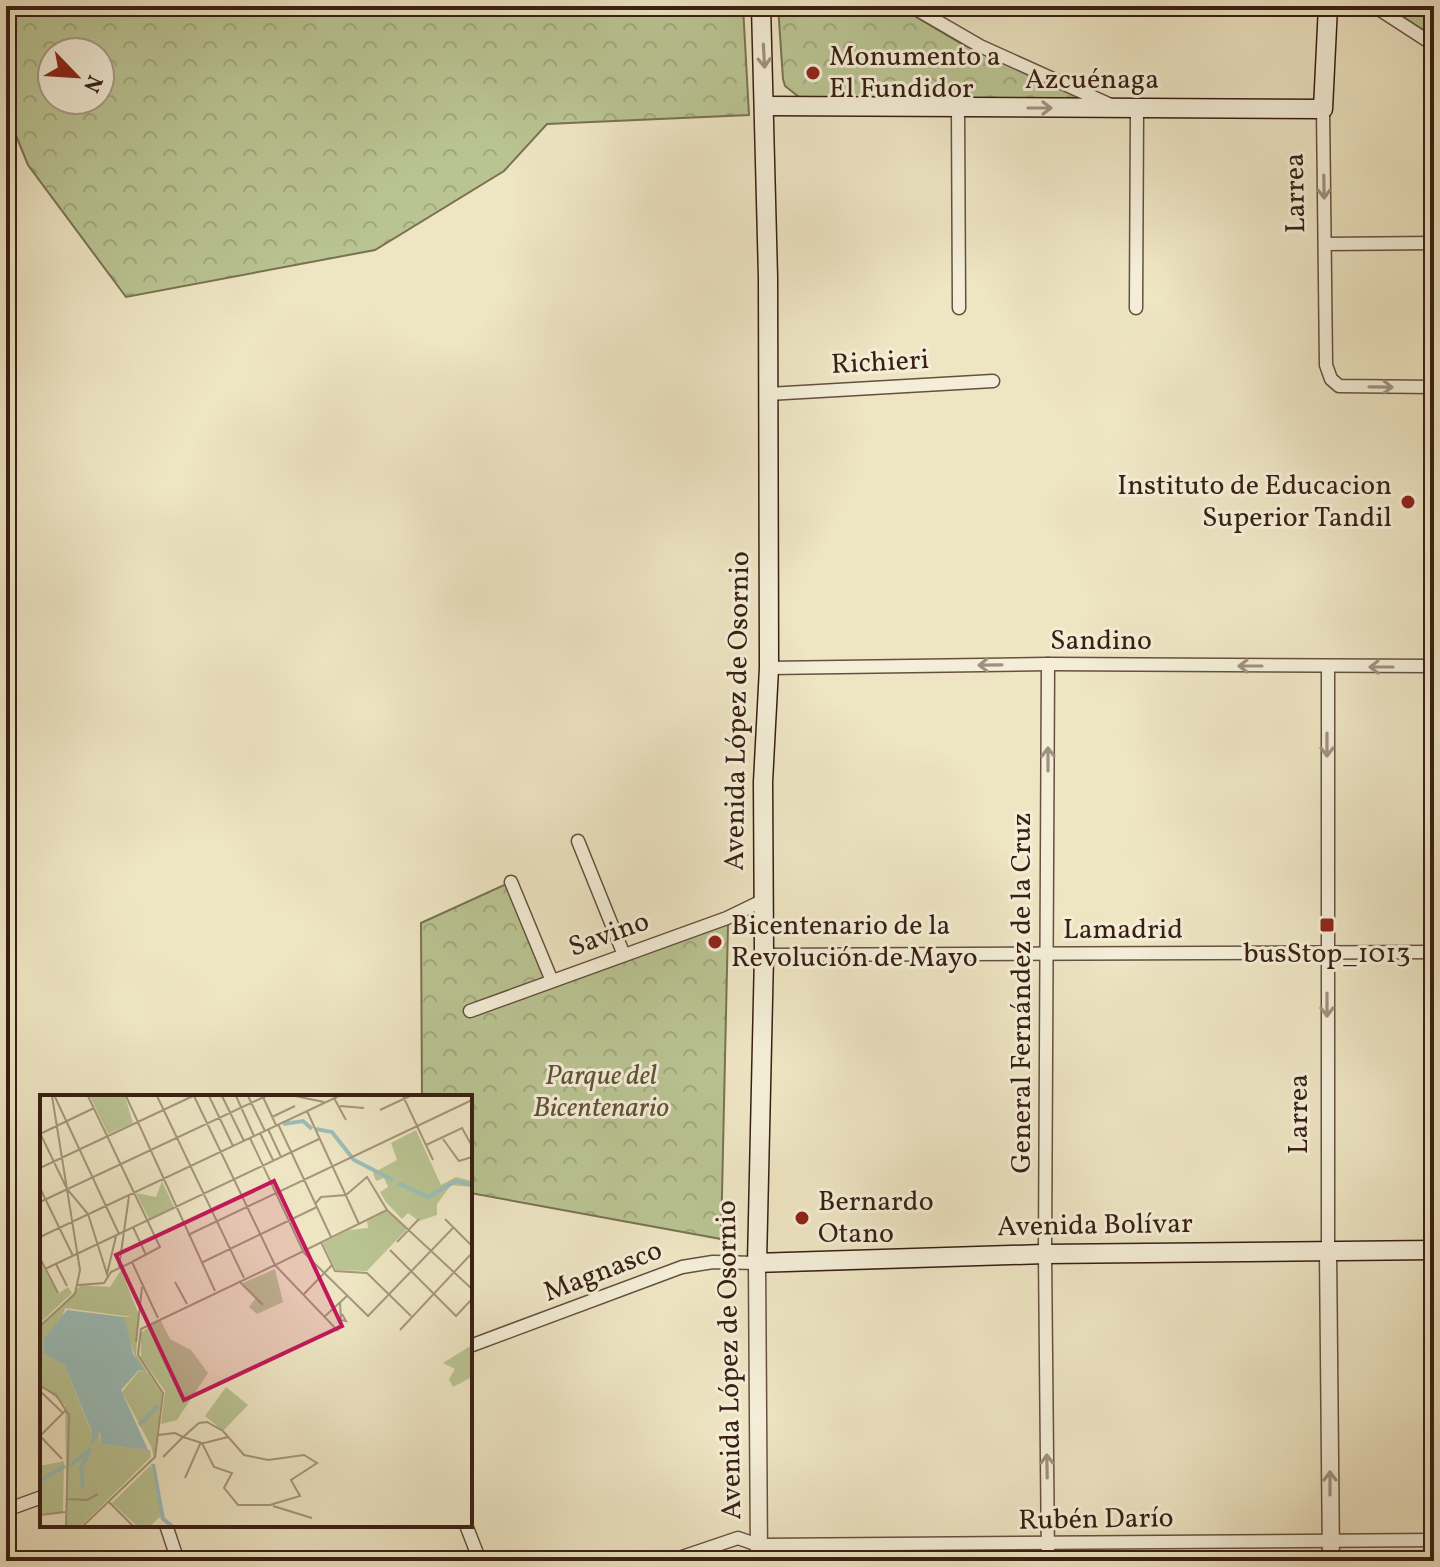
<svg xmlns="http://www.w3.org/2000/svg" width="1440" height="1567" font-family="Vollkorn,serif">
	<style>
		.forest { fill: url(#forest-crowns); stroke: #797252; stroke-width: 2; fill-rule: evenodd }
		.lines { fill: none; stroke-linecap: round; stroke-linejoin: round }
		.minor-casing { stroke: #66503e; stroke-width: 15 }
		.tertiary-casing { stroke: #66503e; stroke-width: 19 }
		.secondary-casing { stroke: #381f12; stroke-width: 21 }
		.minor { stroke: #f4eed8; stroke-width: 12 }
		.tertiary { stroke: #f4eed8; stroke-width: 16 }
		.secondary { stroke: #f4eed8; stroke-width: 18 }
		.oneway { stroke: #9f917f }
		.poi-dot { fill: #8f2418; stroke: #f4eed8; stroke-width: 3 }
		.labels { text-anchor: middle; dominant-baseline: central; stroke-width: 6; stroke-linejoin: round; paint-order: stroke }
		.poi-label { font-size: 28px; fill: #381f12; stroke: #f4eed8; text-anchor: start }
		.street-label { font-size: 28px; fill: #381f12; stroke: #f4eed8 }
		.park-label { font-size: 28px; font-style: italic; fill: #5f5139; stroke: #f4eed8 }
		.inset-river { fill: none; stroke: #9bbeb9; stroke-width: 4 }
		.inset-road { fill: none; stroke: #a5967c; stroke-width: 2 }
		.view { fill: #c2185b; fill-opacity: 0.15; stroke: #c2185b; stroke-width: 4 }
		.inset-edge { fill: none; stroke: #381f12; stroke-width: 4 }
	</style>
	<defs>
		<pattern id="forest-crowns" width="20" height="18" patternUnits="userSpaceOnUse" patternTransform="scale(2)"><rect width="20" height="18" fill="#bac493"/><path d="M2 6a3 3 0 1 1 6 0M12 15a3 3 0 1 1 6 0" fill="none" stroke="#a1a87e"/></pattern>
	</defs>
	<rect width="100%" height="100%" fill="#eee5c3"/>
	<filter id="stains"><feTurbulence type="fractalNoise" baseFrequency=".0025" numOctaves="4"/><feColorMatrix values="0 0 0 0 .2 0 0 0 0 .09 0 0 0 0 .02 0 0 0 .5 -.17"/></filter>
	<radialGradient id="worn" r=".72"><stop offset=".6" stop-color="#630" stop-opacity="0"/><stop offset="1" stop-color="#630" stop-opacity=".3"/></radialGradient>
	<g class="forest">
		<path d="M6 6H743L749 115 547 124 504 171 375 250 126 297 28 165 6 111ZM52 52H100V100H52Z"/>
		<polygon points="778,6 898,6 962,44 1094,100 799,97 785,86 783,79"/>
		<polygon points="1386,6 1434,6 1434,37"/>
		<polygon points="511,882 552,981 728,924 721,1239 470,1193 470,1097 422,1097 421,923"/>
	</g>
	<g class="lines">
		<defs>
			<g id="minor">
				<polyline points="911,6 980,46 1113,106"/>
				<polyline points="1374,6 1434,45"/>
				<polyline points="958,107 959,308"/>
				<polyline points="1323,109 1326,365 1331,379 1339,386 1434,387"/>
				<polyline points="1325,244 1434,243"/>
				<polyline points="1136,308 1137,109"/>
				<polyline points="768,394 993,381"/>
				<polyline points="1328,667 1328,1251"/>
				<polyline points="769,668 1048,664 1434,666"/>
				<polyline points="578,841 624,955"/>
				<polyline points="511,882 552,981"/>
				<polyline points="764,955 1434,952"/>
				<polyline points="470,1011 727,918 764,900"/>
				<polyline points="470,1346 682,1267 713,1262 757,1263"/>
				<polyline points="6,1510 42,1497"/>
				<polyline points="166,1525 178,1561"/>
				<polyline points="466,1525 480,1561"/>
				<polyline points="670,1561 738,1538 758,1545 1434,1540"/>
				<polyline points="1048,1561 1045,1254 1048,664"/>
			</g>
			<g id="tertiary">
				<polyline points="1328,1251 1331,1561"/>
				<polyline points="757,1263 759,1561"/>
			</g>
			<g id="secondary">
				<polyline points="761,6 768,278 769,668 763,782 764,955 757,1263 1045,1254 1434,1250"/>
				<polyline points="766,106 1323,109 1328,6"/>
			</g>
		</defs>
		<use href="#minor" class="minor-casing"/>
		<use href="#tertiary" class="tertiary-casing"/>
		<use href="#secondary" class="secondary-casing"/>
		<use href="#minor" class="minor"/>
		<use href="#tertiary" class="tertiary"/>
		<use href="#secondary" class="secondary"/>
	</g>
	<defs><path id="oneway-shaft" d="M-6 0H5M1.5-3L5.5 0L1.5 3" fill="none" stroke-width="1.6" stroke-linecap="round" stroke-linejoin="round" transform="scale(2)"/></defs>
	<g class="oneway">
		<use href="#oneway-shaft" transform="translate(764 56) rotate(87)"/>
		<use href="#oneway-shaft" transform="translate(1040 108)"/>
		<use href="#oneway-shaft" transform="translate(1324 187) rotate(89)"/>
		<use href="#oneway-shaft" transform="translate(1381 387) rotate(1)"/>
		<use href="#oneway-shaft" transform="translate(990 665) rotate(179)"/>
		<use href="#oneway-shaft" transform="translate(1250 666) rotate(-180)"/>
		<use href="#oneway-shaft" transform="translate(1381 667) rotate(180)"/>
		<use href="#oneway-shaft" transform="translate(1327 745) rotate(90)"/>
		<use href="#oneway-shaft" transform="translate(1048 759) rotate(-90)"/>
		<use href="#oneway-shaft" transform="translate(1327 1005) rotate(90)"/>
		<use href="#oneway-shaft" transform="translate(1047 1466) rotate(-91)"/>
		<use href="#oneway-shaft" transform="translate(1330 1483) rotate(-90)"/>
	</g>
	<g class="poi-dot">
		<circle cx="813" cy="73" r="8"/>
		<circle cx="1408" cy="502" r="8"/>
		<rect x="1319" y="917" width="16" height="16" rx="4"/>
		<circle cx="715" cy="942" r="8"/>
		<circle cx="802" cy="1218" r="8"/>
	</g>
	<g class="labels">
		<g class="poi-label">
			<text x="829" y="57">Monumento a<tspan x="829" dy="32">El Fundidor</tspan></text>
			<text x="1392" y="486" text-anchor="end">Instituto de Educacion<tspan x="1392" dy="32">Superior Tandil</tspan></text>
			<text x="731" y="926">Bicentenario de la<tspan x="731" dy="32">Revolución de Mayo</tspan></text>
			<text x="1327" y="954" text-anchor="middle">busStop_1013</text>
			<text x="818" y="1202">Bernardo<tspan x="818" dy="32">Otano</tspan></text>
		</g>
		<g class="street-label">
			<text x="1092" y="80">Azcuénaga</text>
			<text transform="translate(1296 193) rotate(-91)">Larrea</text>
			<text transform="translate(880 363) rotate(-3)">Richieri</text>
			<text x="1101" y="641">Sandino</text>
			<text transform="translate(738 711) rotate(-89)">Avenida López de Osornio</text>
			<text x="1123" y="930">Lamadrid</text>
			<text transform="translate(609 935) rotate(-20)">Savino</text>
			<text transform="translate(1022 993) rotate(-90)">General Fernández de la Cruz</text>
			<text transform="translate(1299 1114) rotate(-90)">Larrea</text>
			<text transform="translate(1095 1226) rotate(-1)">Avenida Bolívar</text>
			<text transform="translate(603 1272) rotate(-21)">Magnasco</text>
			<text transform="translate(730 1360) rotate(-91)">Avenida López de Osornio</text>
			<text transform="translate(1096 1520) rotate(-1)">Rubén Darío</text>
		</g>
		<g class="park-label">
			<text x="601" y="1076">Parque del<tspan x="601" dy="32">Bicentenario</tspan></text>
		</g>
	</g>
	<g transform="translate(40 1095)">
		<rect width="432" height="432" fill="#eee5c3"/>
		<path d="M376 35 401 90 416 82 432 86V92L411 90 397 109V120L379 126 368 118 362 124 346 107 340 97 348 92 344 83 336 86 333 78 357 65 351 48ZM122 86 134 112 109 124 96 98 116 102ZM0 166 18 199 28 192 32 198 0 228ZM235 174 243 207 217 219 209 212 216 203 203 188ZM81 175 99 220 96 260 122 298 114 363 111 351 82 297 99 276 108 278 97 266 85 234 84 222H93L25 213 20 229 4 246 3 258 25 271 53 341 51 353 59 337 61 349 110 355 111 362 41 431H27L25 310 0 290V232L41 190 70 192ZM120 224 130 244 151 255 168 278 137 325 121 329 125 296 101 263V238ZM432 250V282L413 292 409 284 415 274 403 268ZM186 292 208 310 183 336 165 321ZM24 366 23 417 0 419V371ZM111 370 121 421 110 431H97L72 408Z" fill="#bac493"/>
		<path d="M50 1H85L93 28 68 39ZM347 116 368 133 327 176 296 175 283 148 309 135 328 133 327 126Z" fill="#bac493"/>
		<path d="M27 215 84 222 93 259 107 278 99 275 81 295 108 355 61 349 60 337 51 353 52 337 25 271 3 258 4 244Z" fill="#9bbeb9"/>
		<path class="inset-river" d="M243 29 263 26 272 34M276 34 292 37 314 65 353 85M358 88 388 102 416 86 432 90M99 330 118 311M113 369 123 424 132 431M30 371 51 353M0 386 25 371M43 393 41 373 51 353"/>
		<path class="inset-road" d="M48 1 120 152 92 167M86 1 175 196M117 1 204 183M169 1 193 51M182 1 204 46M196 1 214 41M208 1 225 36M255 1 284 7M363 1 393 65M15 2 79 139M223 2 236 30M294 3 306 25M300 11 324 13M340 15 370 1M267 16 319 129M232 22 255 11M238 29 291 142M228 34 241 62M0 38 27 94 48 119 67 179 76 141M220 38 233 65M0 39 54 13M210 43 264 158 328 221 413 133M403 44 419 66 432 62M386 50 422 33 432 51M0 73 153 1M0 93 33 161M0 107 226 1M275 109 281 102 306 100 327 82 347 115M347 115 432 194M405 124 432 151M93 132 106 160M148 140 432 5M0 142 299 1M281 147 295 176 327 178 371 221M357 147 379 124M350 155 416 221 432 204M0 163 18 198M161 168 277 112M16 169 27 191M79 172 89 101M5 174 279 44M199 186 223 210M135 187 147 209M38 190 64 188 71 177 92 167 118 223M263 200 292 170M300 207 301 225 306 226 302 219M284 222 307 201M0 231 35 199 40 175 12 1M360 235 432 158M298 236 235 170 347 115M96 247 102 192M0 291 16 300 29 320 26 431M0 296 23 318M118 340 135 338 143 342 162 348 174 372 192 378 184 393 198 410H230L260 401 251 385 277 368 264 360 228 365 204 360 183 336 167 327 159 328 143 342 123 362M22 364 0 341 26 315M145 383 160 349 188 342M27 404 47 405 58 399M69 407 93 431M233 411 272 423M0 420 25 417M43 431 115 362 123 298 98 260 101 234 235 170 154 1"/>
		<path class="view" d="M234 86 302 231 144 305 76 160Z"/>
		<rect width="432" height="432" class="inset-edge"/>
	</g>
	<rect width="1440" height="1567" fill="none" stroke="#eee5c3" stroke-width="32"/>
	<rect x="8" y="8" width="1424" height="1551" fill="none" stroke="#381f12" stroke-width="4"/>
	<rect x="16" y="16" width="1408" height="1535" fill="none" stroke="#381f12" stroke-width="2"/>
	<g transform="translate(76 76) rotate(115)"><circle r="38" fill="#f4eed8" stroke="#a99b89" stroke-width="2"/>
	<path d="M0-6L14 30L0 20L-14 30Z" fill="#8f2418"/>
	<text y="-12" font-size="22" font-weight="bold" text-anchor="middle" fill="#381f12">N</text>
	</g>
	<rect width="100%" height="100%" filter="url(#stains)"/>
	<rect width="100%" height="100%" fill="url(#worn)"/>
</svg>
